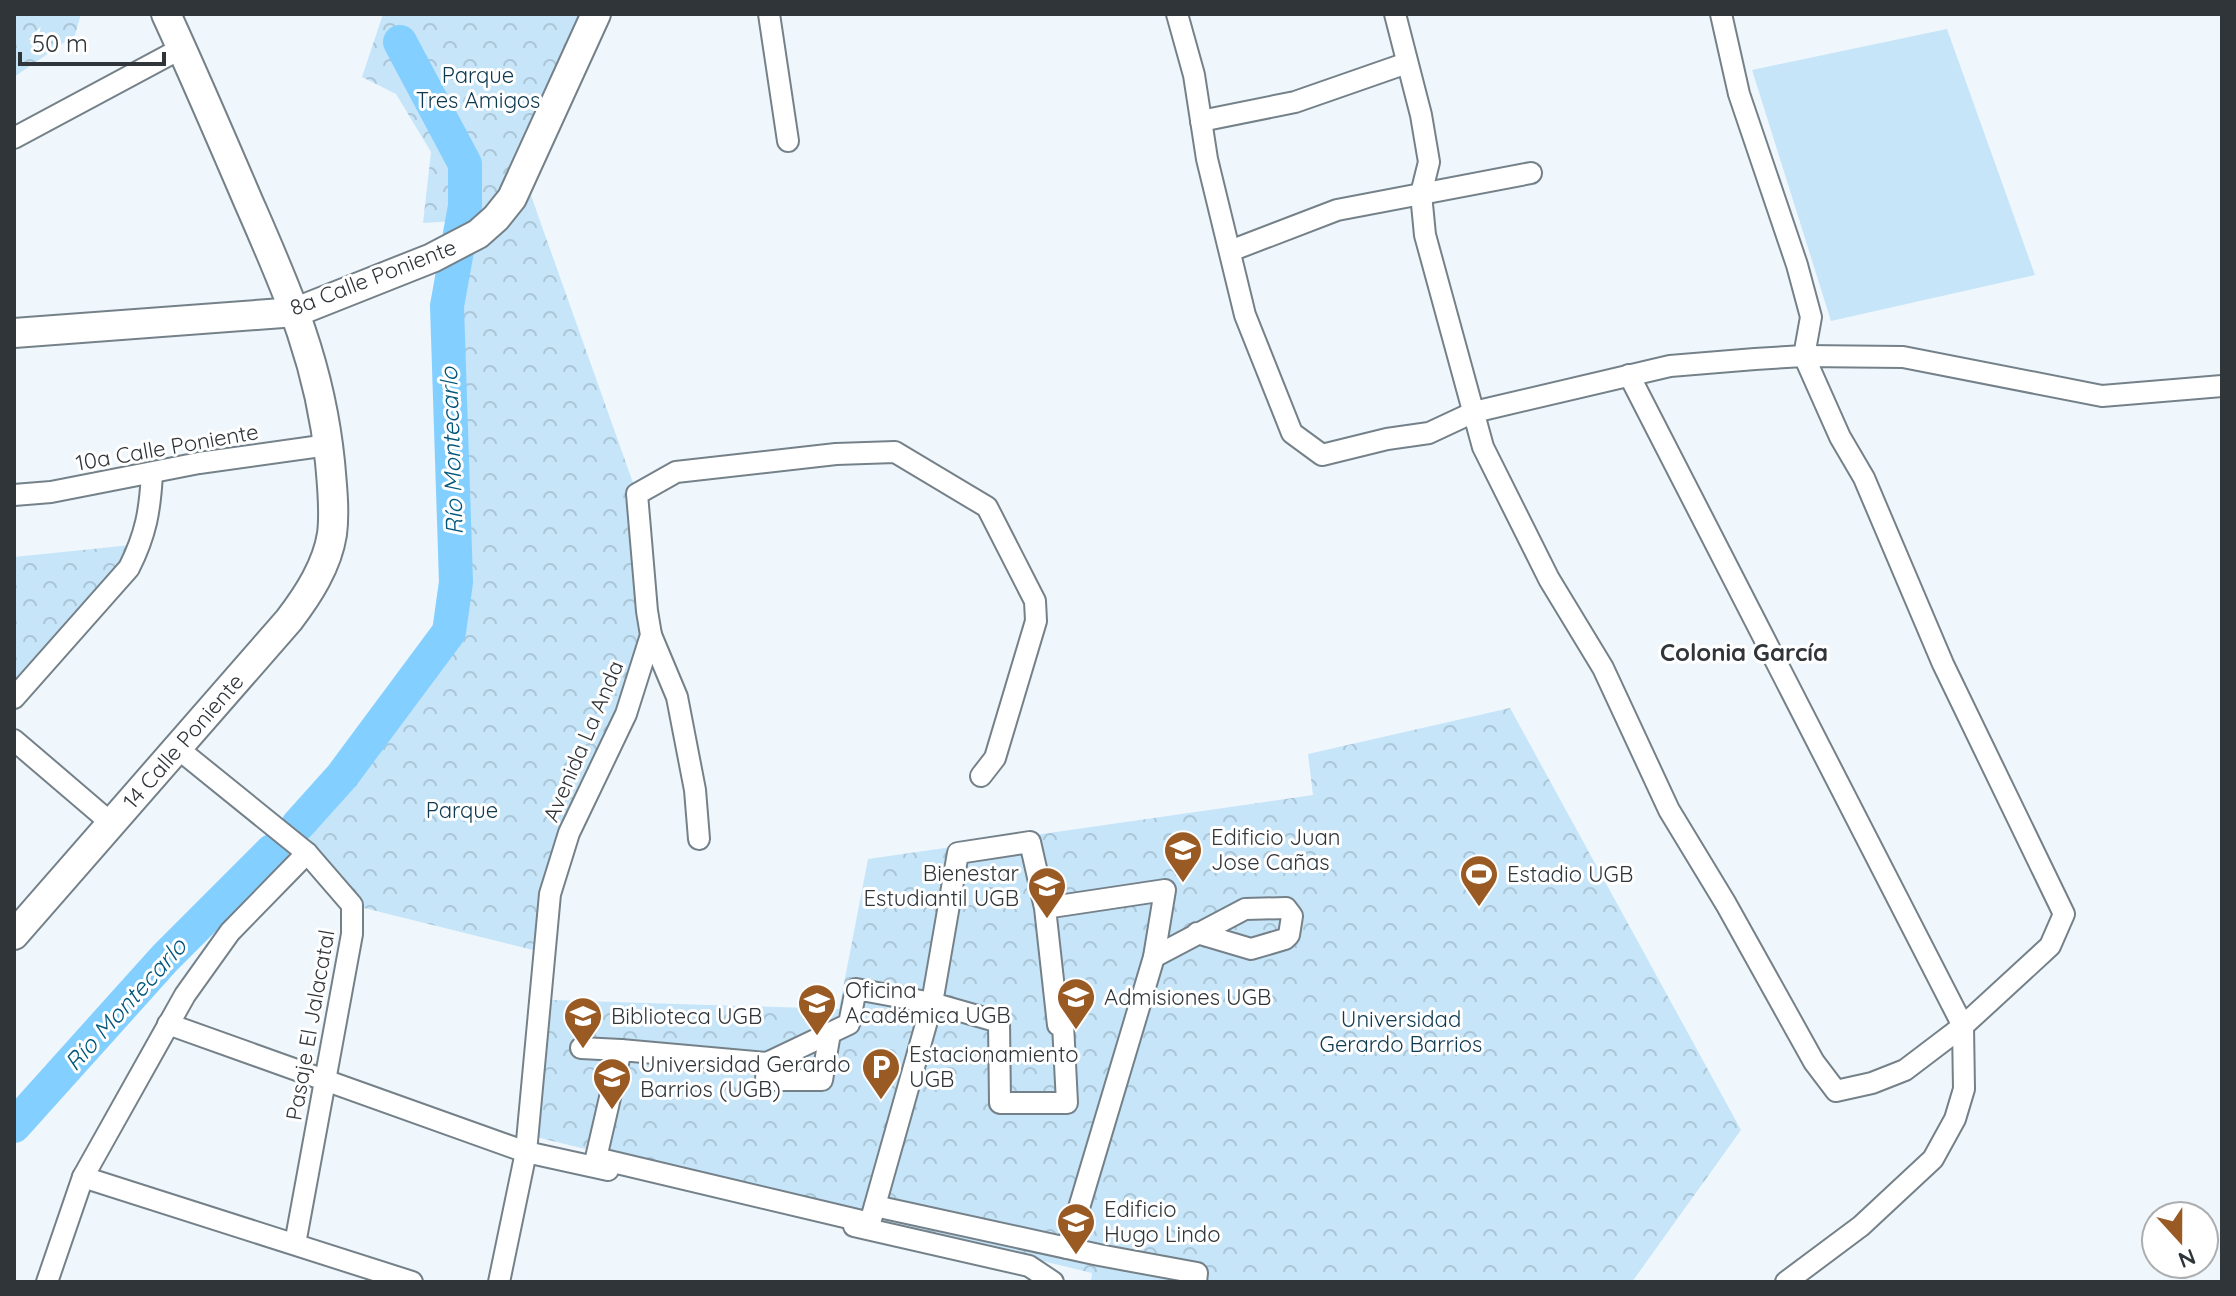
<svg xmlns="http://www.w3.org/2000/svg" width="2236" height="1296" font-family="Quicksand,sans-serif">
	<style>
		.green { fill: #c6e5f9 }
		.forest { fill: url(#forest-crowns) }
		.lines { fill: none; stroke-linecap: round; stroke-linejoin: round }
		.river { stroke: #83cfff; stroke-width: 34 }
		.street-casing { stroke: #758189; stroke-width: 24 }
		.secondary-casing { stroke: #758189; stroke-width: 32 }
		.street { stroke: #fff; stroke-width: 20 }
		.secondary { stroke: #fff; stroke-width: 28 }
		.labels { text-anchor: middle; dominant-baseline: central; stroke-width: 6; stroke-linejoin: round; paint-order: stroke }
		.park-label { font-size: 22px; fill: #0d3951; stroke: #fff }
		.street-label { font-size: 22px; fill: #303539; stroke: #fff }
		.poi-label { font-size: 22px; fill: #303539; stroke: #fff; text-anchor: start }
		.water-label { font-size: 24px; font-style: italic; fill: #01567c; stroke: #fff }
		.neighbourhood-label { font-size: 24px; font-weight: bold; fill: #303539; stroke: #fff }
	</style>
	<defs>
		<pattern id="forest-crowns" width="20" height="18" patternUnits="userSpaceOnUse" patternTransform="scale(2)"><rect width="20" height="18" fill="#c6e5f9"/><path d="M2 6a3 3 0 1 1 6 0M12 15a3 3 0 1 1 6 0" fill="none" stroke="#aac5d6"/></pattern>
	</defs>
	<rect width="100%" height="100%" fill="#eff7fd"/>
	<polygon class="green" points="1947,29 2035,275 1831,321 1752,70"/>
	<g class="forest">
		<polygon points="14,14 81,14 75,35 14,77"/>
		<polygon points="383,14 596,14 523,173 637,494 645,659 596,772 545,953 352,905 298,825 384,719 449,632 451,470 447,306 478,234 488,219 423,223 431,152 396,94 362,77"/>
		<polygon points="141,544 14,696 14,557"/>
		<polygon points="1510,708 1741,1130 1632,1282 1091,1282 1092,1273 528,1135 552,1000 839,1009 868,859 1313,795 1308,754"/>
	</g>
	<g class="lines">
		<g class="river">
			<polyline points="298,825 342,776 449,632 456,582 447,306 465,206 465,164 400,42"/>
			<polyline points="14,1126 165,958 272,851"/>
		</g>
		<defs>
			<g id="street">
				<polyline points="769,14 788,141"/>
				<polyline points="1177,14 1194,75 1207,159 1245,315 1292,433 1322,455 1387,439 1429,433 1474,412 1670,366 1755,359 1804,356 1903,357 2102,396 2222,386"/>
				<polyline points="1395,14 1421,115 1429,162 1421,194 1425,235 1483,447 1549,579 1603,668 1669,810 1726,904 1814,1062 1836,1091 1872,1083 1905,1070 1963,1026 2050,946 2064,914 1943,664 1864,478 1840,437 1804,356 1811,317 1797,265 1739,94 1721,14"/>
				<polyline points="1201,121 1295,102 1407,63"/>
				<polyline points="14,138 182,48"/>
				<polyline points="1230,251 1337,210 1531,173"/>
				<polyline points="1629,375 1963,1026 1964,1089 1955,1119 1933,1159 1861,1226 1786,1282"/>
				<polyline points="14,495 51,492 199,463 328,445"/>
				<polyline points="651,635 677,697 695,790 699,839"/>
				<path d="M14 698 129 568C146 534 150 511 152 473"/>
				<polyline points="14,740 111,823"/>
				<polyline points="176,747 307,853 352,905 352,934 295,1244"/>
				<polyline points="1045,908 1058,1025 1063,1024 1067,1103 1000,1103 999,1022 932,1003 856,989 849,1024 767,1063 621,1050 596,1158 870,1223 932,1003 958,853 1030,842 1045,908 1165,890 1154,957 1245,909 1286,908 1292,916 1289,935 1285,939 1251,949 1197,933"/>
				<polyline points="168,1024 526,1152 608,1170"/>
				<polyline points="581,1048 621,1050"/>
				<polyline points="767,1063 766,1080 822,1080 830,1033"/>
				<polyline points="83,1177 412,1282"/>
				<polyline points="875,1206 1099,1255 1197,1273 1196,1282"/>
				<polyline points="854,1226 1029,1266 1053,1282"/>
				<polyline points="1067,1248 1154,957"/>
				<polyline points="47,1282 83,1177 185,995 230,932 307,853"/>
				<polyline points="499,1282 526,1152 550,894 569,833 626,714 651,635 647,611 637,494 676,472 836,454 895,452 987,507 1035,601 1036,621 995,758 981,776"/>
			</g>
			<g id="secondary">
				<polyline points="14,333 296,312 432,258 478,234 496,218 512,198 596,14"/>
				<path d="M14 935 289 620C308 595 327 566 332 534 335 511 332 485 330 462 320 363 288 292 249 203 222 140 195 77 166 14"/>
			</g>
		</defs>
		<use href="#street" class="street-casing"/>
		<use href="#secondary" class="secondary-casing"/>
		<use href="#street" class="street"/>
		<use href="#secondary" class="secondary"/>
	</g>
	<defs>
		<symbol id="university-pin" viewBox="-11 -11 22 30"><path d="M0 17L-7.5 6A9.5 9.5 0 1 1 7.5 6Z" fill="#9a5a24" stroke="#fff"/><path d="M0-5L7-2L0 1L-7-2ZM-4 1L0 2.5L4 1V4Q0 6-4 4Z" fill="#fff"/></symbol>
		<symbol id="stadium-pin" viewBox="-11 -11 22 30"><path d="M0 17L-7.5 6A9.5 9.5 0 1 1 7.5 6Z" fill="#9a5a24" stroke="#fff"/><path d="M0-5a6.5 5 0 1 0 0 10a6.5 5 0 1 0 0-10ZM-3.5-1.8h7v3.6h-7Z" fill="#fff"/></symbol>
		<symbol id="parking-pin" viewBox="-11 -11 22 30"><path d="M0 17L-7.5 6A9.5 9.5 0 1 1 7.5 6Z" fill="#9a5a24" stroke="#fff"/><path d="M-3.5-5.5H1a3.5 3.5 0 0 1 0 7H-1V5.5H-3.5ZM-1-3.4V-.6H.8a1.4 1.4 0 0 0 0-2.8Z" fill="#fff"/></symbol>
		<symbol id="school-pin" viewBox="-11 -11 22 30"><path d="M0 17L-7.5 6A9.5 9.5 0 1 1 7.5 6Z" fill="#9a5a24" stroke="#fff"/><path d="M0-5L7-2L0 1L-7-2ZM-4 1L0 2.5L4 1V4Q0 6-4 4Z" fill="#fff"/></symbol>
	</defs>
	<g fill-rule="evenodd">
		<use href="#university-pin" x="1161" y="828" width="44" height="60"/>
		<use href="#stadium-pin" x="1457" y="852" width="44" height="60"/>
		<use href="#university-pin" x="1025" y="864" width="44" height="60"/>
		<use href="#university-pin" x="1054" y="975" width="44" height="60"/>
		<use href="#university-pin" x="795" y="981" width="44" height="60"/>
		<use href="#university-pin" x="561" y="994" width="44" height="60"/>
		<use href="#parking-pin" x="859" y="1045" width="44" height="60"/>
		<use href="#school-pin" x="590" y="1055" width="44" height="60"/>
		<use href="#university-pin" x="1054" y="1200" width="44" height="60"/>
	</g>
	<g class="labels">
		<g class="park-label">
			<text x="478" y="75">Parque<tspan x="478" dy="25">Tres Amigos</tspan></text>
			<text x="462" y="810">Parque</text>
			<text x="1401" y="1019">Universidad<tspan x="1401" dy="25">Gerardo Barrios</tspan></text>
		</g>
		<g class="street-label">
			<text transform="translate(373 277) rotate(-21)">8a Calle Poniente</text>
			<text transform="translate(167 447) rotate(-10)">10a Calle Poniente</text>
			<text transform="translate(183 741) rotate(-49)">14 Calle Poniente</text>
			<text transform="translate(583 741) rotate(-67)">Avenida La Anda</text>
			<text transform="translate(310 1025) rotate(-80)">Pasaje El Jalacatal</text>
		</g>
		<g class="poi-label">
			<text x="1211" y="837">Edificio Juan<tspan x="1211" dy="25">Jose Cañas</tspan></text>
			<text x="1019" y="873" text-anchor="end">Bienestar<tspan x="1019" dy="25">Estudiantil UGB</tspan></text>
			<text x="1507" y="874">Estadio UGB</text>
			<text x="845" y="990">Oficina<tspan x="845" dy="25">Académica UGB</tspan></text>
			<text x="1104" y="997">Admisiones UGB</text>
			<text x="611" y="1016">Biblioteca UGB</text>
			<text x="909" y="1054">Estacionamiento<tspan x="909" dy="25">UGB</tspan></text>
			<text x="640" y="1064">Universidad Gerardo<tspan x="640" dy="25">Barrios (UGB)</tspan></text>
			<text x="1104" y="1209">Edificio<tspan x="1104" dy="25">Hugo Lindo</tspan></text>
		</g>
		<g class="water-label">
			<text transform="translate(451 451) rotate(-92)">Río Montecarlo</text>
			<text transform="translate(125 1004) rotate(-48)">Río Montecarlo</text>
		</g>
		<g class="neighbourhood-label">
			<text x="1744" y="652">Colonia García</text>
		</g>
	</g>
	<rect width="2236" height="1296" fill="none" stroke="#303539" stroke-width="32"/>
	<g transform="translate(2180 1240) rotate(159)"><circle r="38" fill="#ffffff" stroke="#acaeb0" stroke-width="2"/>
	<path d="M0-6L14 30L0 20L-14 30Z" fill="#9a5a24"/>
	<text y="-12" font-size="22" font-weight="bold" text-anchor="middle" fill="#303539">N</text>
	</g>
	<path d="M20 52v12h144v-12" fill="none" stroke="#303539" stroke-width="4"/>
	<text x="32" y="52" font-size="24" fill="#303539" stroke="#ffffff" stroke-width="6" paint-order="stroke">50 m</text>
</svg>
